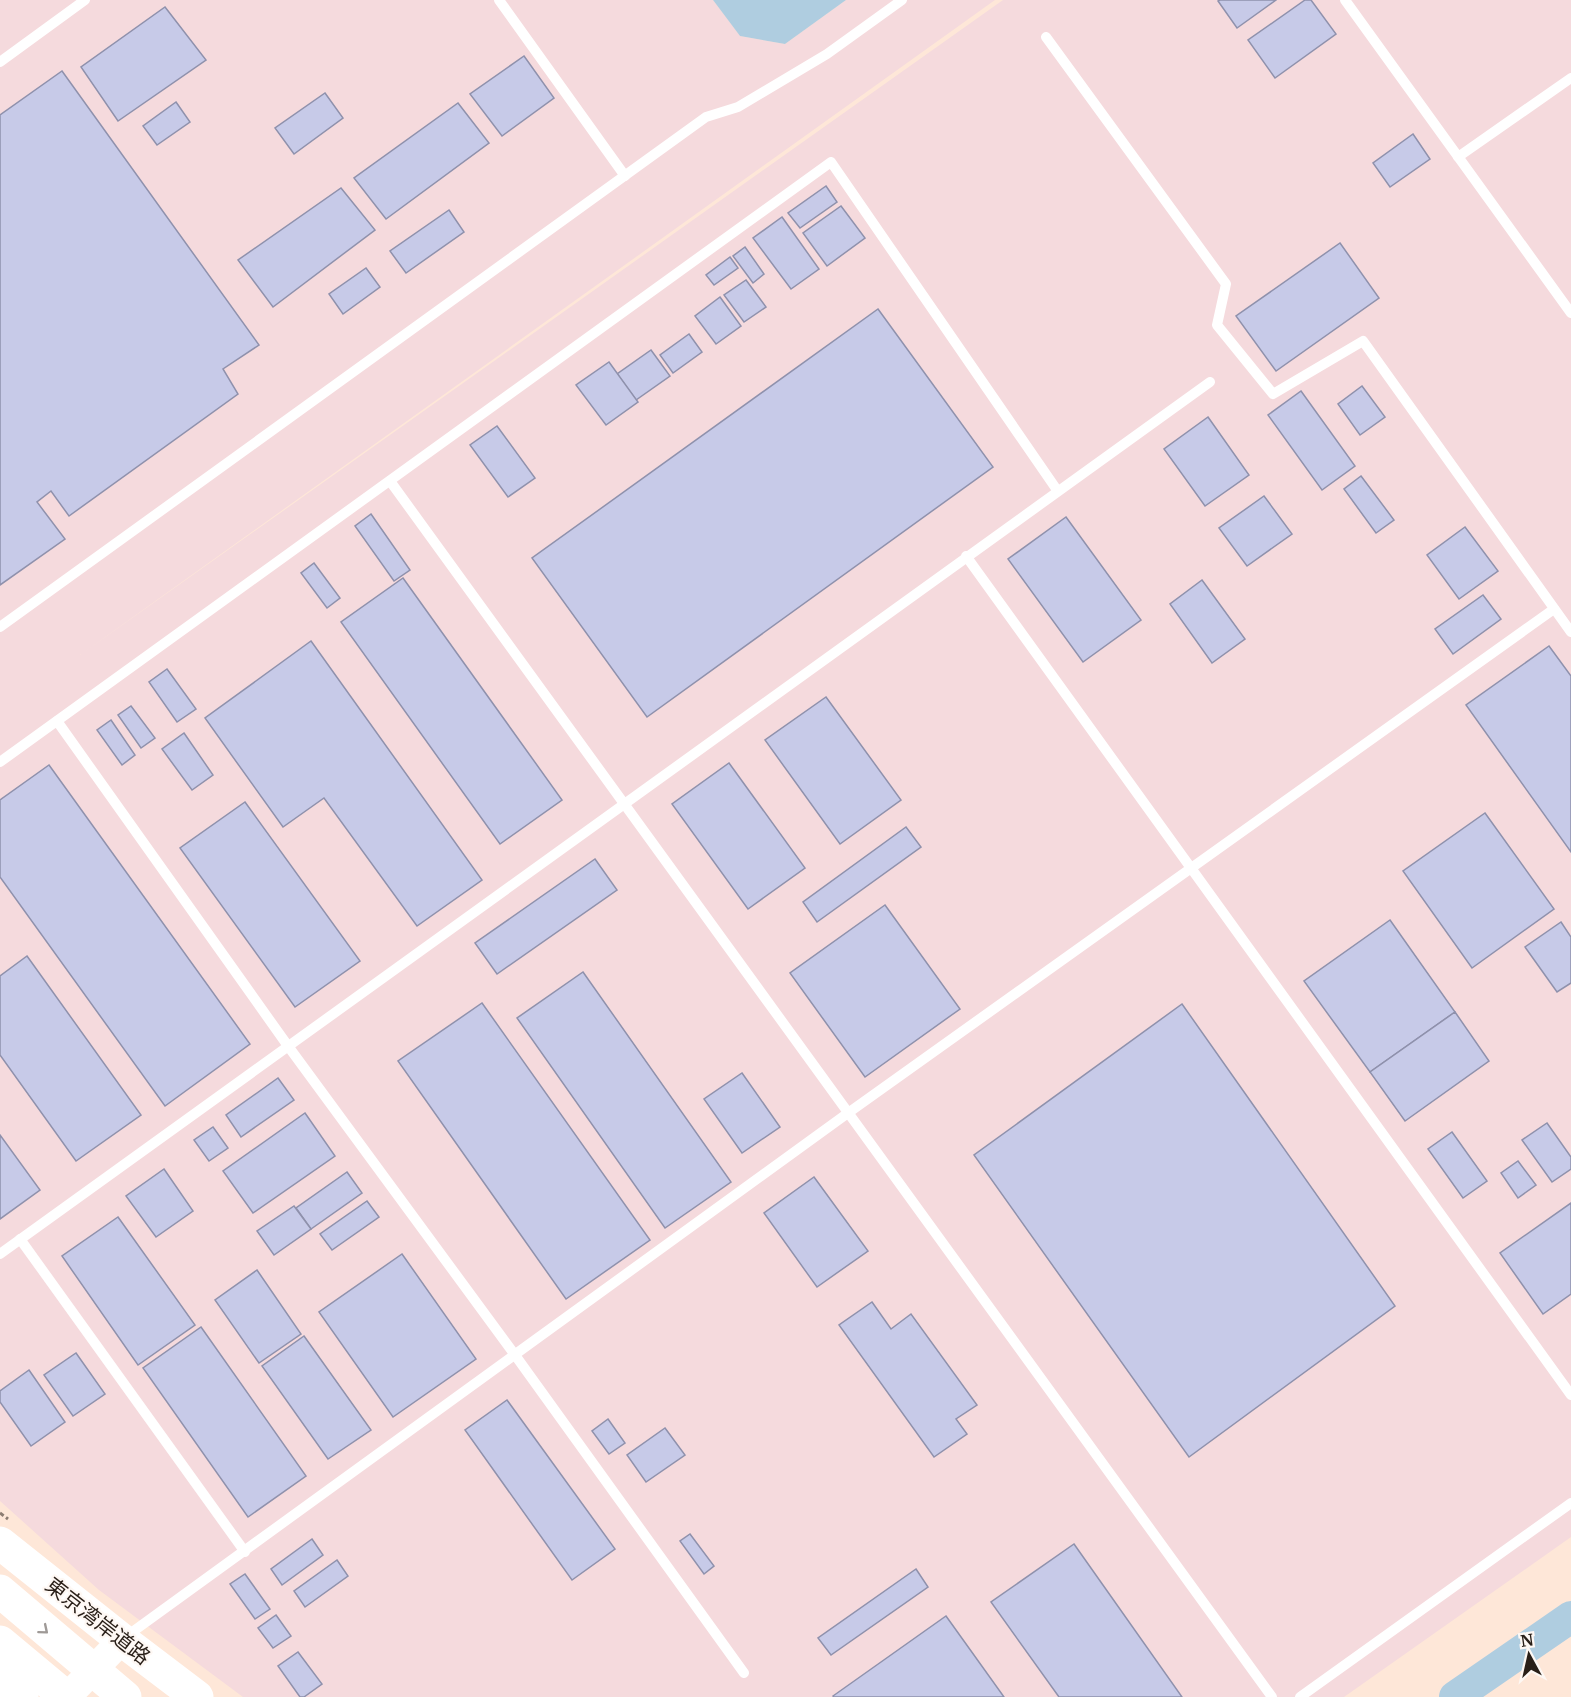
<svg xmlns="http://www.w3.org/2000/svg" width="1571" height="1697" font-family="Merriweather,'Noto Sans JP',serif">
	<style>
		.industrial { fill: #f5dadd }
		.water { fill: #afcde0 }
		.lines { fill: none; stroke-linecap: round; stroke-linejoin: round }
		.river { stroke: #afcde0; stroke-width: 32 }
		.building { fill: #c7cae8; stroke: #8f91ac; stroke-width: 1.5 }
		.path { stroke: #8d7d72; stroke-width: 3; stroke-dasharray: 4.5 3; stroke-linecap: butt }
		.lane { stroke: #fff; stroke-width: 10 }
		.secondary { stroke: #fff; stroke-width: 28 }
		.highway { stroke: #fff; stroke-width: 33 }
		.oneway { stroke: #9f9a97 }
		.labels { text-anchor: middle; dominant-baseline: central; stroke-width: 4.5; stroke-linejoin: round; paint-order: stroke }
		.street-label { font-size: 21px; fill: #291f18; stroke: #fef8f4 }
	</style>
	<rect width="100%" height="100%" fill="#fee7d8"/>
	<polygon class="industrial" points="0,0 713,0 740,36 785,44 846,0 995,0 80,655 1003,0 1571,0 1571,1537 1344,1697 243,1697 99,1590 0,1501"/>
	<polygon class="water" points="713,0 846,0 785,44 740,36"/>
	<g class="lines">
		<polyline class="river" points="1455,1697 1571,1617"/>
	</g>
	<g class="building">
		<polygon points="1220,0 1276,0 1237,28 1218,1"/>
		<polygon points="1305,0 1311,0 1336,34 1275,78 1248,40"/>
		<polygon points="165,7 206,60 118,121 81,67"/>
		<polygon points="524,56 554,98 502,136 470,94"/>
		<polygon points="62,71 259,345 223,369 238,394 69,516 51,491 37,502 65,539 0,585 0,115"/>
		<polygon points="325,93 343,118 294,154 275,128"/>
		<polygon points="176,102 190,122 157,145 143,126"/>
		<polygon points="458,103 489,143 386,219 354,178"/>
		<polygon points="1413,134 1430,159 1390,187 1373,163"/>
		<polygon points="826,186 837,202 800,228 788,213"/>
		<polygon points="341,188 375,230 273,307 238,260"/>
		<polygon points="841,206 865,238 827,266 803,233"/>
		<polygon points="449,210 464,232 406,273 390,251"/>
		<polygon points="782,217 819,269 791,289 753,238"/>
		<polygon points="1340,243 1379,298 1276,371 1236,316"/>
		<polygon points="745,247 764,274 753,283 733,256"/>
		<polygon points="730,257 738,268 714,285 706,275"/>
		<polygon points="366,268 380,287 343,314 329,294"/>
		<polygon points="746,280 766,307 744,322 724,295"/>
		<polygon points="720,297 741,326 716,344 695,316"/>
		<polygon points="878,309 993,467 647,717 532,558"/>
		<polygon points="689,334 702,352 673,373 660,355"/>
		<polygon points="651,350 670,376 636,400 617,374"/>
		<polygon points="609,362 638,402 606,425 576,385"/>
		<polygon points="1362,386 1385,417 1360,435 1338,404"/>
		<polygon points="1301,391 1355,466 1322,490 1268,415"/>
		<polygon points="1208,417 1249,475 1205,506 1164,449"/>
		<polygon points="497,426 535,478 508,497 470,445"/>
		<polygon points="1361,476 1394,520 1376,533 1344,489"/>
		<polygon points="1264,496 1292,534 1247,566 1219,528"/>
		<polygon points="371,514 410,570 394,581 355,526"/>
		<polygon points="1066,517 1141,620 1083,662 1008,559"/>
		<polygon points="1465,527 1498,571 1459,599 1427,555"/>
		<polygon points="314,563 340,598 327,608 301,573"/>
		<polygon points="403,578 562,800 500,844 341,622"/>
		<polygon points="1202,580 1245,639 1212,663 1170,604"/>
		<polygon points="1483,595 1501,619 1453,654 1435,629"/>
		<polygon points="311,641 482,880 417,926 324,798 283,827 205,718"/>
		<polygon points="1549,646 1571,676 1571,852 1466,705"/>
		<polygon points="167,669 196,709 177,722 149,682"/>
		<polygon points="826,697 901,800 840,844 765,740"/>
		<polygon points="131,706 155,738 141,748 118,715"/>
		<polygon points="111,720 135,755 122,765 97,730"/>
		<polygon points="184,733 213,775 192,790 162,749"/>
		<polygon points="729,763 805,868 748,909 672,804"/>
		<polygon points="49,765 250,1044 165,1106 0,877 0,800"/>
		<polygon points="245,802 360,961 295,1007 180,848"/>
		<polygon points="1485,813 1554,909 1472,968 1403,871"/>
		<polygon points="906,827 921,847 817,922 803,902"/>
		<polygon points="595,859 617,890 497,974 475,943"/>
		<polygon points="885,905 960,1009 865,1077 790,973"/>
		<polygon points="1390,920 1455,1012 1370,1072 1304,981"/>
		<polygon points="1561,922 1571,937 1571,983 1557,992 1525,947"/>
		<polygon points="27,956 141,1115 76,1161 0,1055 0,976"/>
		<polygon points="583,972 731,1182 665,1228 517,1018"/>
		<polygon points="482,1003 650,1240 566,1299 398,1061"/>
		<polygon points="1182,1004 1395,1306 1189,1457 974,1155"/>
		<polygon points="1455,1012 1489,1061 1405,1121 1370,1072"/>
		<polygon points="742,1073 780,1127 742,1153 704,1099"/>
		<polygon points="278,1078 294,1100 241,1137 226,1115"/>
		<polygon points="305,1113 335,1156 253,1213 223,1171"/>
		<polygon points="1547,1123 1571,1157 1571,1169 1552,1182 1522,1140"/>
		<polygon points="213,1127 228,1148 209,1161 194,1140"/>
		<polygon points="1452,1132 1487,1181 1463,1198 1428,1149"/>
		<polygon points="0,1135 40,1190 0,1219"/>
		<polygon points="1518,1161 1536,1185 1518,1198 1501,1173"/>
		<polygon points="164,1169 193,1211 156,1237 126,1196"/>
		<polygon points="347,1172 362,1193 311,1229 296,1208"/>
		<polygon points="814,1177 868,1251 817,1287 764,1213"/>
		<polygon points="367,1201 379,1217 332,1250 320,1234"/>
		<polygon points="1571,1203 1571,1294 1543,1314 1500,1253"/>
		<polygon points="294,1206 311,1229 274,1255 257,1231"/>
		<polygon points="118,1217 195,1325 138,1365 62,1256"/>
		<polygon points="402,1254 476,1359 393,1417 319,1312"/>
		<polygon points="257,1270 301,1334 259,1363 215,1300"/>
		<polygon points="872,1302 891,1329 911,1314 977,1405 956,1419 967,1434 934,1457 839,1325"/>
		<polygon points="201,1327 306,1476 248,1517 143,1368"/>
		<polygon points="304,1336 371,1430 328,1459 262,1366"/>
		<polygon points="76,1353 105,1394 73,1416 44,1375"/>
		<polygon points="29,1370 65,1422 31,1446 0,1402 0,1391"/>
		<polygon points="507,1400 615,1549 572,1580 465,1430"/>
		<polygon points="608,1419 625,1443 609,1454 592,1431"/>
		<polygon points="665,1428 685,1455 646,1482 627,1455"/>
		<polygon points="690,1534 714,1566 704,1574 680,1541"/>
		<polygon points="312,1539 323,1555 282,1585 271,1569"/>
		<polygon points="1074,1544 1182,1697 1059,1697 991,1602"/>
		<polygon points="337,1560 348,1576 305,1607 294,1591"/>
		<polygon points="916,1569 928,1587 831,1655 818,1638"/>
		<polygon points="245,1574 270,1609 255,1619 230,1584"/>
		<polygon points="276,1615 291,1636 273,1648 258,1628"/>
		<polygon points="946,1616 1004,1697 834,1697 833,1696"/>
		<polygon points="298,1652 322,1684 304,1697 300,1697 278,1666"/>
	</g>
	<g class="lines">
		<polyline class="path" points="0,1513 8,1519"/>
		<g class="lane">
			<polyline points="499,0 625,176"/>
			<polyline points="1345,0 1571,313"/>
			<polyline points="1046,37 1226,284 1217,325 1273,394 1363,341 1571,632"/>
			<polyline points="0,62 85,0"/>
			<polyline points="1458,157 1571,78"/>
			<polyline points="390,481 1272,1697"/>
			<polyline points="966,556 1571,1395"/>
			<polyline points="0,627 706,117 738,107 827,54 902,0"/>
			<polyline points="57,721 288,1046 515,1355 744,1673"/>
			<polyline points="0,762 831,162 1057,490"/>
			<polyline points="20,1239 245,1552"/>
			<polyline points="0,1254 1210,382"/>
			<polyline points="124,1638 848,1113 1554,609"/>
			<polyline points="1300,1697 1571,1503"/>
		</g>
		<polyline class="secondary" points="67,1697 122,1640"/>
		<g class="highway">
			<polyline points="0,1543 122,1640 197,1697"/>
			<polyline points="0,1591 125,1697"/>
			<polyline points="0,1642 66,1697"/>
			<polyline points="0,1678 22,1697"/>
		</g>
	</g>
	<defs><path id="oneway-chevron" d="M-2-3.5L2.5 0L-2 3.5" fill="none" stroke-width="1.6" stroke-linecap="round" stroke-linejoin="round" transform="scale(1.5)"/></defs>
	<use class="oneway" href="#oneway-chevron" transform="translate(44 1630) rotate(40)"/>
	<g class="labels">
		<g class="street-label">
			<text transform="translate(98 1621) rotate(38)">東京湾岸道路</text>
		</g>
	</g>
	<g transform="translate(1529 1655) rotate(352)" stroke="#fef8f4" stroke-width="4.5" paint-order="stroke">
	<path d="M0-4.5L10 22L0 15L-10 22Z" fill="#291f18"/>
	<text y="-9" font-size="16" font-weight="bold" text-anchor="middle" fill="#291f18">N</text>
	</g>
</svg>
